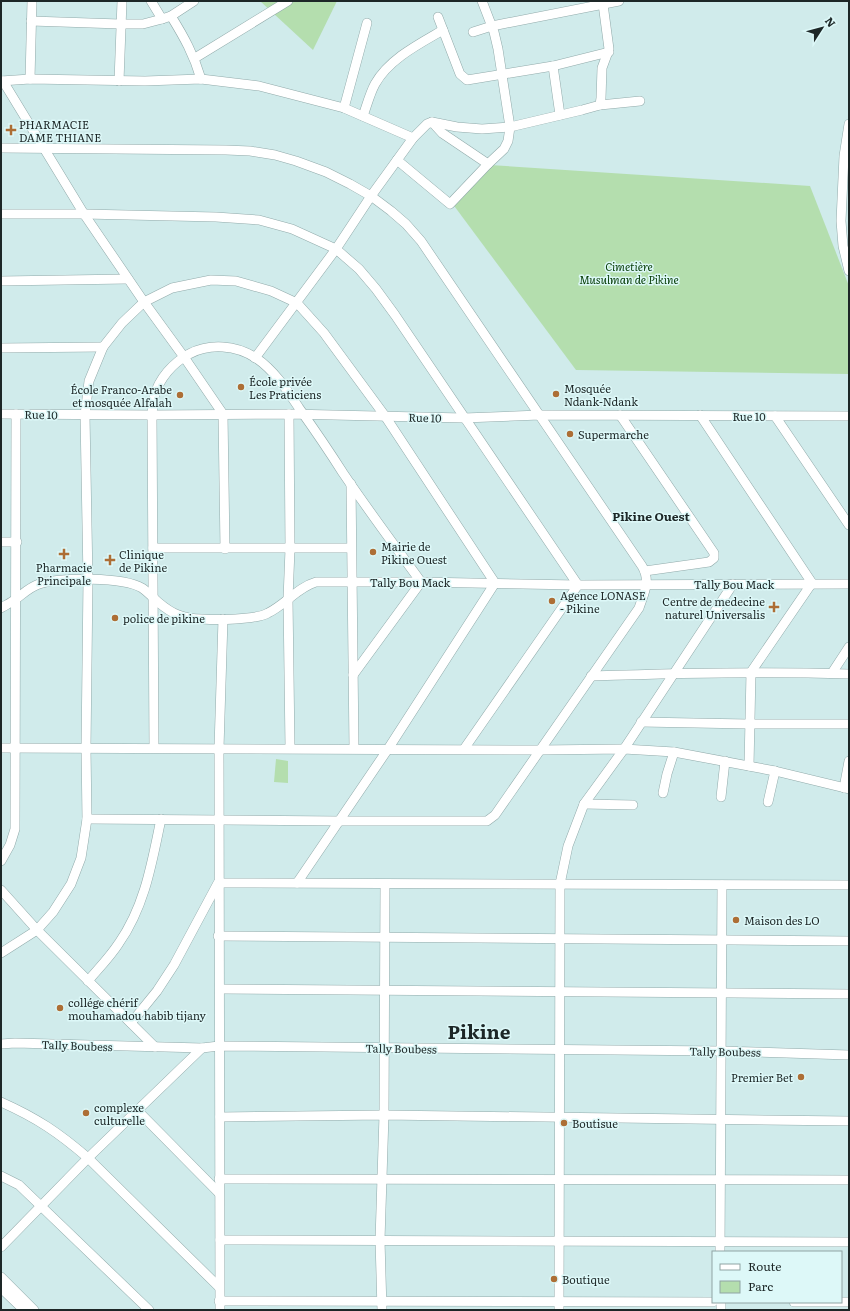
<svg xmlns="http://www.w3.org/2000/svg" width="850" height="1311" font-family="Literata,serif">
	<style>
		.green { fill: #b4deae }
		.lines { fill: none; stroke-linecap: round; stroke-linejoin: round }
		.minor-casing { stroke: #91aaaa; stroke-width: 10 }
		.minor { stroke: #fff; stroke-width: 9 }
		.poi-dot { fill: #ad6e35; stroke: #ddf8f8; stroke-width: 1.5 }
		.labels { text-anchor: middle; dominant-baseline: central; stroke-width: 3; stroke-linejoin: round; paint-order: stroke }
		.poi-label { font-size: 11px; fill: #1d2727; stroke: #ddf8f8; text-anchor: start }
		.park-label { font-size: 11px; font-style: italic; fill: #023900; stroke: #ddf8f8 }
		.street-label { font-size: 11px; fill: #1d2727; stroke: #ddf8f8 }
		.neighbourhood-label { font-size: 12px; font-weight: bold; fill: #1d2727; stroke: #ddf8f8 }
		.town-label { font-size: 19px; font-weight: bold; fill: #1d2727; stroke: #ddf8f8 }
	</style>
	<rect width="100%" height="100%" fill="#d0ebeb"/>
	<g class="green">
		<polygon points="260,1 337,1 313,50"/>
		<polygon points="490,165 810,186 849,286 849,374 576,370 452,203"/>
		<polygon points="276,759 288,761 288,783 274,782"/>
	</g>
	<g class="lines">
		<defs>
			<g id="minor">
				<polyline points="151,1 162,19"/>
				<path d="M171 16C184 37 194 55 201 79"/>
				<polyline points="438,17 460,74 467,80 553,66 609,52"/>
				<polyline points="31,21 120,24 143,24 162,19 171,16 194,1"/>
				<polyline points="473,32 492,26 619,1"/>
				<polyline points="195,58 288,1"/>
				<polyline points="553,66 560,115"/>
				<polyline points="30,79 32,1"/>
				<polyline points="1,81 30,79 145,81 201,79 259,86 344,108 413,138"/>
				<polyline points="3,81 84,214 144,302 184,357 223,414 225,549"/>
				<polyline points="119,81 122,1"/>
				<polyline points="600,105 640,101"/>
				<polyline points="344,108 367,23"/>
				<path d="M363 116C367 105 370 93 375 84 389 59 419 44 443 30"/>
				<polyline points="432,122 442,133 488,164"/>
				<polyline points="849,124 844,156 841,221 843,246 849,271"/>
				<path d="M1 148 226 150 250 151 275 155 296 161 326 172 350 184 371 196 391 211 406 224 421 241 642 566C651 581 644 593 639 608L495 815 487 821H339L87 819"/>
				<polyline points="397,160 450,204 488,164 504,149 508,141 510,127 498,49 494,32 482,1"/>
				<polyline points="1,214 84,214 216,217 259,220 292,229 336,249 359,269 376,289 395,315 578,585 464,749"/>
				<polyline points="1,281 128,279"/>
				<polyline points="1,348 103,347"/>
				<polyline points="255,358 336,249 371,196 413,138 427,124 432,122 457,127 482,129 510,127 582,110 600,105 601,98 602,68 609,49 603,4"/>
				<polyline points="1,414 152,415 289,414 464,418 540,415 849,416"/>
				<polyline points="289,414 290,549 288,599 290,748"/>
				<polyline points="620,415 714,553 714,558 709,562 645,571"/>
				<polyline points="700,415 812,583 751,672 749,766"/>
				<polyline points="775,416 849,525"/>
				<polyline points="351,484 354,748"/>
				<polyline points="1,542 17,542"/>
				<polyline points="153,548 351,548"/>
				<path d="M1 608C6 605 12 602 16 599 24 593 30 587 39 584 60 577 124 577 142 588 148 592 152 597 158 602 172 614 183 619 202 619 216 620 256 620 268 613 285 605 298 587 316 582H421L578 585 849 584"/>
				<polyline points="832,673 849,647"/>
				<path d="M591 676C677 673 763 671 849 674"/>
				<polyline points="641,722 748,724 849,724"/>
				<polyline points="1,748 540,750 624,749 674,752 775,771 849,789"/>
				<path d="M154 748 152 415C153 409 152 403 154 397 159 378 173 363 189 354 210 343 236 345 256 358 274 370 287 390 299 408 314 429 329 451 343 473 368 510 395 546 421 582L353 675"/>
				<polyline points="844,788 849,761"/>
				<polyline points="663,793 667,774 674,752"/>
				<polyline points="721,797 725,761"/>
				<polyline points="768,802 775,771"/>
				<polyline points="584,804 633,805"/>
				<polyline points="1,861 10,845 15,829 16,414"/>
				<polyline points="1,890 37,930 155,1047"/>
				<polyline points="218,936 849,941"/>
				<polyline points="1,953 37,930 53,912 71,884 81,858 87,819 86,748 88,580 85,415 89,381 103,347 122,323 144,302 172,288 211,280 236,281 271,291 297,303 324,333 385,416 495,583 388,749 297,883"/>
				<path d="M88 981C98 969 110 957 119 943 145 906 152 862 161 819"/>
				<polyline points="220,989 849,994"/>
				<polyline points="131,1023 157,991 174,965 218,883 849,885"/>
				<polyline points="1,1044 15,1043 202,1048 219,1046 721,1051 849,1055"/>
				<path d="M1 1102C37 1118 59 1133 88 1158L219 1287"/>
				<polyline points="137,1110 219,1193"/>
				<polyline points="220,1117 384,1115 849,1121"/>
				<polyline points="1,1176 19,1185 149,1310"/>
				<polyline points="219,1179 849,1180"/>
				<polyline points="220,1240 849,1242"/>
				<polyline points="1,1247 88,1158 202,1048"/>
				<polyline points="720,1252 722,885"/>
				<polyline points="1,1277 34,1310"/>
				<polyline points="1,1288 24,1310"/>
				<polyline points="219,1301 713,1302"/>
				<polyline points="794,1302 849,1302"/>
				<polyline points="220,1310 219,748 223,619"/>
				<polyline points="382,1310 380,1240 384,1115 385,884"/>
				<polyline points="559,1310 560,884 568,846 584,804 624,749 733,584"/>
				<polyline points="721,1310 721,1302"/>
			</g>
		</defs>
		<use href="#minor" class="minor-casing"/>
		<use href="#minor" class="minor"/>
	</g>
	<g class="poi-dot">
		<path d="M9 124h4v4h4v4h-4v4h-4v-4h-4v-4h4z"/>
		<circle cx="241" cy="387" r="4"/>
		<circle cx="556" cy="394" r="4"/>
		<circle cx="180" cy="395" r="4"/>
		<circle cx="570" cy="434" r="4"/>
		<circle cx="373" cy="552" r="4"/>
		<path d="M62 548h4v4h4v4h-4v4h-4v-4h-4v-4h4z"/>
		<path d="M108 554h4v4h4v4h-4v4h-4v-4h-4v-4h4z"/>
		<circle cx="552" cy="601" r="4"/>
		<path d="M772 601h4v4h4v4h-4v4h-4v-4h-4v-4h4z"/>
		<circle cx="115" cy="618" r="4"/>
		<circle cx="736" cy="920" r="4"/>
		<circle cx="60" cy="1008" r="4"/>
		<circle cx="801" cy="1077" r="4"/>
		<circle cx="86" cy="1113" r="4"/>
		<circle cx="564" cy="1123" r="4"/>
		<circle cx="554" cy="1279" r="4"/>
	</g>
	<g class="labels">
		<g class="poi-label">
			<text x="19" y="124">PHARMACIE<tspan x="19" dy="13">DAME THIANE</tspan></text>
			<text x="249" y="381">École privée<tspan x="249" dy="13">Les Praticiens</tspan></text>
			<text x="564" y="388">Mosquée<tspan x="564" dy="13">Ndank-Ndank</tspan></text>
			<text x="172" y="389" text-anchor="end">École Franco-Arabe<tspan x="172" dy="13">et mosquée Alfalah</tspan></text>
			<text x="578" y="434">Supermarche</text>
			<text x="381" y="546">Mairie de<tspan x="381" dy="13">Pikine Ouest</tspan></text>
			<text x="119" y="554">Clinique<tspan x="119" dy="13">de Pikine</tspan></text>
			<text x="64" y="567" text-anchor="middle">Pharmacie<tspan x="64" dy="13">Principale</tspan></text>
			<text x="560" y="595">Agence LONASE<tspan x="560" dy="13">- Pikine</tspan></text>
			<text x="765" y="601" text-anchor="end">Centre de medecine<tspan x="765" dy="13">naturel Universalis</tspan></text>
			<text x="123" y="618">police de pikine</text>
			<text x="744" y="920">Maison des LO</text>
			<text x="68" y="1002">collége chérif<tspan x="68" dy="13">mouhamadou habib tijany</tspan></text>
			<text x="793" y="1077" text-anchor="end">Premier Bet</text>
			<text x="94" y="1107">complexe<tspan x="94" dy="13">culturelle</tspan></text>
			<text x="572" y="1123">Boutisue</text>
			<text x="562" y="1279">Boutique</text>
		</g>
		<g class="park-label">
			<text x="629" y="266">Cimetière<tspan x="629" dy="13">Musulman de Pikine</tspan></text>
		</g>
		<g class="street-label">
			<text transform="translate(41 414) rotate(1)">Rue 10</text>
			<text x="749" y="416">Rue 10</text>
			<text transform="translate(425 417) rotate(2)">Rue 10</text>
			<text x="410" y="582">Tally Bou Mack</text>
			<text x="734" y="584">Tally Bou Mack</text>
			<text transform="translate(77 1045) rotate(2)">Tally Boubess</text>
			<text transform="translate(401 1048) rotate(1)">Tally Boubess</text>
			<text transform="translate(725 1051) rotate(1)">Tally Boubess</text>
		</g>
		<g class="neighbourhood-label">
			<text x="651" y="516">Pikine Ouest</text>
		</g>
		<g class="town-label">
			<text x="479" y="1031">Pikine</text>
		</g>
	</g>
	<rect width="850" height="1311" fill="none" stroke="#1d2727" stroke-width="4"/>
	<rect x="712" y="1251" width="130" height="52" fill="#ddf8f8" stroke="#90a4a4"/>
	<rect x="720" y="1264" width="20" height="6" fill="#ffffff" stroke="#90a4a4"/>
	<text x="748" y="1271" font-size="12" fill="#1d2727">Route</text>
	<rect x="720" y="1281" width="20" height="12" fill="#b4deae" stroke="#90a4a4"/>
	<text x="748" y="1291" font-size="12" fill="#1d2727">Parc</text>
	<g transform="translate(822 28) rotate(54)" stroke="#ddf8f8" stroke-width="3" paint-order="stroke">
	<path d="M0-3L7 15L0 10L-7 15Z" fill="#1d2727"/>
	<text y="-6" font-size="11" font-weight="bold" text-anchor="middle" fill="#1d2727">N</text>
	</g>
</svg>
